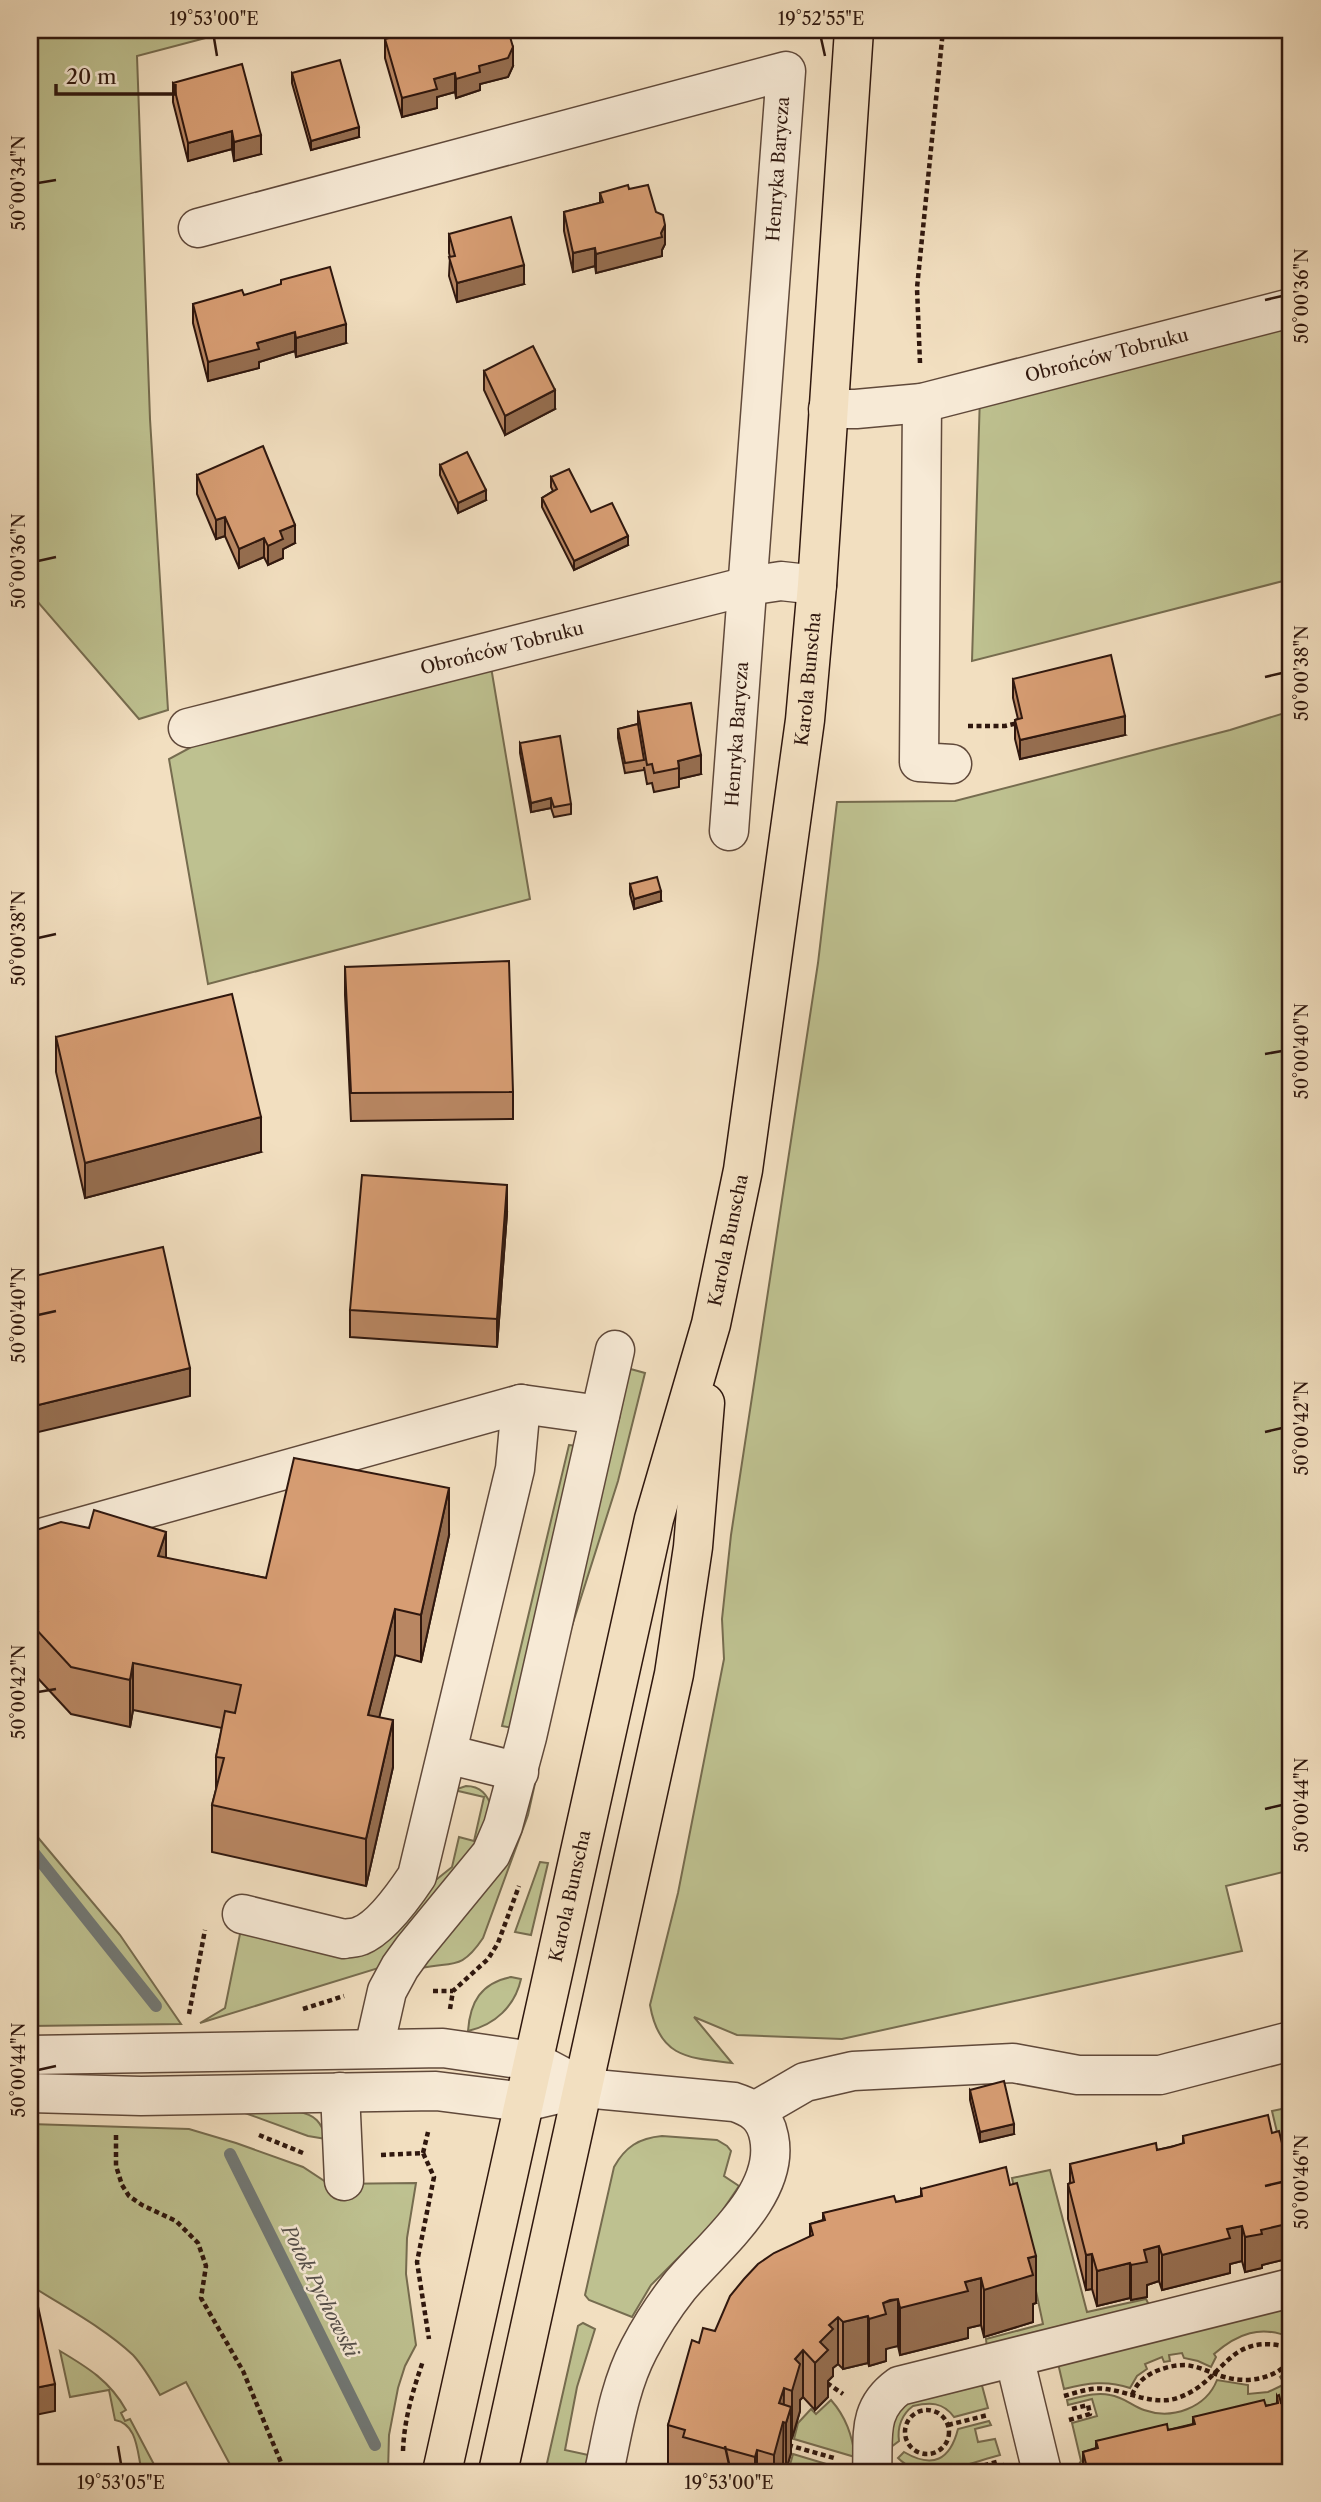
<svg xmlns="http://www.w3.org/2000/svg" width="1321" height="2502" font-family="'Libre Caslon Text',serif">
	<style>
		.green { fill: #bec190; stroke: #766c4f; stroke-width: 2 }
		.lines { fill: none; stroke-linecap: round; stroke-linejoin: round }
		.stream { stroke: #727976; stroke-width: 12 }
		.minor-casing { stroke: #60493a; stroke-width: 41 }
		.major-casing { stroke: #2f170e; stroke-width: 41 }
		.path { stroke: #2f170e; stroke-width: 4.5; stroke-dasharray: 5 3.5; stroke-linecap: butt }
		.minor { stroke: #f7ead6; stroke-width: 38 }
		.major { stroke: #f2dfc0; stroke-width: 38 }
		.wall { fill: #b98763; stroke: #2f170e; stroke-width: 2 }
		.shaded-wall { fill: #966e50; stroke: #2f170e; stroke-width: 2 }
		.building { fill: #d79d73; stroke: #2f170e; stroke-width: 2 }
		.ticks { fill: none; stroke: #2f170e; stroke-width: 2.5 }
		.labels { text-anchor: middle; dominant-baseline: central; stroke-width: 5; stroke-linejoin: round; paint-order: stroke }
		.street-label { font-size: 18px; fill: #2f170e; stroke: #f7ead6 }
		.water-label { font-size: 19px; font-style: italic; fill: #56504b; stroke: #f7ead6 }
		.neatline { fill: none; stroke: #2f170e; stroke-width: 2.5 }
		.ticks-label { font-size: 18px; text-anchor: middle; fill: #2f170e }
	</style>
	<rect width="100%" height="100%" fill="#f2dfc0"/>
	<filter id="stains"><feTurbulence type="fractalNoise" baseFrequency=".00286" numOctaves="4"/><feColorMatrix values="0 0 0 0 .2 0 0 0 0 .09 0 0 0 0 .02 0 0 0 .5 -.17"/></filter>
	<radialGradient id="worn" r=".72"><stop offset=".6" stop-color="#630" stop-opacity="0"/><stop offset="1" stop-color="#630" stop-opacity=".3"/></radialGradient>
	<g class="green">
		<polygon points="30,30 236,30 137,56 150,419 168,710 139,719 30,593"/>
		<polygon points="1291,317 1291,579 972,661 980,395"/>
		<polygon points="490,661 530,899 208,984 169,759 223,730"/>
		<path d="M1291 711V1870L1226 1886 1242 1951 842 2039 737 2035 694 2017 732 2063C687 2058 659 2057 650 2005L678 1893 724 1659 722 1619 731 1535 818 963 837 802 955 801 1230 730Z"/>
		<polygon points="627,1368 645,1373 618,1481 565,1648"/>
		<polygon points="569,1445 577,1446 513,1728 502,1726"/>
		<path d="M558 1679 528 1815 483 1938C461 1971 453 1961 421 1968Z"/>
		<path d="M466 1786C481 1786 487 1795 492 1807L482 1837 382 1967 200 2023 225 2008 241 1929 344 1954 452 1867 459 1837 474 1841 484 1797 454 1790Z"/>
		<polygon points="30,1828 120,1935 181,2024 30,2026"/>
		<polygon points="540,1862 548,1863 531,1935 515,1932"/>
		<path d="M511 1977 521 1979C515 2006 495 2025 468 2031 470 2002 481 1983 511 1977Z"/>
		<polygon points="1291,2107 1291,2191 1272,2111"/>
		<path d="M298 2112C315 2114 322 2123 326 2139L308 2136 245 2113Z"/>
		<path d="M30 2124 189 2129 236 2143 303 2167 329 2184 416 2183 407 2238 406 2274 416 2345 405 2366 398 2388 389 2435 388 2472H234L186 2382 160 2395C152 2381 144 2367 133 2355 103 2327 64 2307 30 2285Z"/>
		<path d="M662 2136 717 2140 727 2146 731 2151 724 2176 739 2186 716 2220 651 2285 632 2317 589 2300 585 2295 614 2167C625 2147 639 2138 662 2136Z"/>
		<polygon points="1050,2170 1087,2312 1146,2299 1150,2307 987,2348 986,2339 1043,2324 1012,2178"/>
		<path d="M1288 2308 1291 2311V2338C1261 2324 1237 2334 1214 2354L1216 2357 1211 2367 1198 2361 1184 2358 1182 2353 1169 2355 1170 2361 1164 2362 1162 2357 1145 2364 1147 2369 1137 2376 1130 2388C1107 2380 1087 2383 1064 2389L1057 2359Z"/>
		<polygon points="583,2323 595,2329 577,2387 565,2450 593,2456 589,2472 545,2472 578,2326"/>
		<path d="M60 2351C87 2367 110 2381 126 2410L121 2413 125 2421 130 2419 158 2472H142C137 2453 138 2424 115 2420L109 2390 70 2397Z"/>
		<path d="M1291 2368V2436L1147 2472H1074L1081 2461 1072 2423 1097 2416 1092 2399 1068 2405 1067 2400C1081 2397 1095 2392 1110 2395 1124 2397 1132 2406 1144 2410 1172 2420 1206 2408 1217 2380L1248 2385V2394L1268 2392 1285 2384 1280 2377Z"/>
		<path d="M980 2378 988 2408 954 2417C943 2402 930 2402 913 2406 902 2414 897 2427 899 2441L891 2447 889 2417 896 2407Z"/>
		<path d="M831 2400C846 2417 852 2435 855 2457L794 2439 798 2423 811 2409 816 2414Z"/>
		<path d="M989 2421 991 2425 975 2429 978 2442 995 2439 1000 2455C968 2463 925 2485 898 2458L904 2452C933 2469 950 2460 958 2429Z"/>
		<polygon points="793,2454 853,2472 788,2472"/>
	</g>
	<g class="lines">
		<g class="stream">
			<polyline points="30,1848 156,2006"/>
			<polyline points="230,2154 375,2445"/>
		</g>
		<defs>
			<g id="minor">
				<polyline points="198,228 786,71 729,831"/>
				<polyline points="922,403 919,762 952,764"/>
				<path id="s1" d="M828 409H856L922 403 1291 308"/>
				<path id="s2" d="M188 728 748 586 781 581 817 585"/>
				<polyline points="30,1541 521,1404 600,1415"/>
				<polyline points="447,1754 519,1772"/>
				<path d="M242 1914 344 1939C349 1938 356 1938 360 1936 381 1928 405 1894 417 1876L515 1469 521 1404"/>
				<polyline points="374,2048 387,1991 400,1967 413,1949 491,1854 503,1826 527,1737 615,1350"/>
				<polyline points="30,2055 443,2048 533,2061 563,2077"/>
				<polyline points="340,2092 344,2181"/>
				<path d="M30 2093 141 2096 436 2091 524 2102 584 2088 734 2102C753 2108 765 2116 769 2137 781 2195 711 2248 679 2287 664 2306 650 2328 639 2349 619 2387 613 2431 604 2472"/>
				<polyline points="755,2111 805,2082 853,2071 1013,2063 1078,2075 1160,2075 1291,2041"/>
				<polyline points="1018,2373 1042,2472"/>
				<path d="M872 2472C874 2437 866 2410 899 2386L1291 2288"/>
			</g>
			<g id="major">
				<path id="s3" d="M442 2472 654 1519 711 1324 743 1170 805 720 817 585 854 30"/>
				<polyline points="498,2472 674,1674 693,1547 705,1403"/>
			</g>
		</defs>
		<use href="#minor" class="minor-casing"/>
		<use href="#major" class="major-casing"/>
		<g class="path">
			<polyline points="920,363 917,288 943,30"/>
			<polyline points="968,726 1005,726 1018,723"/>
			<polyline points="433,1991 453,1991"/>
			<polyline points="303,2009 344,1996"/>
			<polyline points="450,2009 453,1991 488,1959 498,1943 519,1886"/>
			<polyline points="189,2014 205,1930"/>
			<polyline points="116,2135 116,2166 122,2185 129,2196 142,2205 176,2221 198,2243 206,2266 201,2298 243,2371 285,2472"/>
			<polyline points="259,2135 303,2153"/>
			<polyline points="423,2153 428,2132"/>
			<polyline points="381,2155 423,2153 434,2177 417,2262 429,2339"/>
			<polyline points="827,2383 843,2394"/>
			<path d="M1132 2395C1137 2382 1146 2375 1159 2370 1167 2367 1176 2365 1185 2365 1198 2366 1209 2372 1221 2376 1247 2384 1272 2380 1291 2361"/>
			<path d="M1064 2396C1078 2392 1092 2387 1106 2389 1131 2392 1155 2407 1180 2397 1226 2380 1227 2330 1291 2348"/>
			<circle cx="927" cy="2432" r="22"/>
			<polyline points="1069,2420 1090,2414 1088,2405 1072,2409"/>
			<polyline points="948,2425 988,2415"/>
			<polyline points="788,2445 834,2458"/>
			<path d="M403 2451C404 2420 413 2390 423 2361"/>
			<polyline points="959,2472 1000,2461"/>
		</g>
		<use href="#minor" class="minor"/>
		<use href="#major" class="major"/>
	</g>
	<g class="wall">
		<polygon points="385,39 513,66 508,77 480,84 480,90 456,98 455,92 437,97 437,108 402,117 385,58"/>
		<polygon points="292,73 359,137 311,150 292,83"/>
		<polygon points="173,83 261,154 234,161 232,149 188,161 173,102"/>
		<polygon points="629,189 665,244 662,250 662,256 596,273 595,266 573,272 564,231 564,212 600,203 600,193"/>
		<polygon points="449,234 524,284 457,302 449,276 450,257 449,253"/>
		<polygon points="244,295 346,343 296,357 295,351 259,362 259,368 208,381 193,323 193,304"/>
		<polygon points="484,371 555,409 505,435 484,390"/>
		<polygon points="440,465 486,500 458,513 440,475"/>
		<polygon points="197,475 295,543 283,549 283,558 268,565 264,557 239,568 225,536 216,539 197,494"/>
		<polygon points="551,477 591,512 628,545 574,570 542,507 542,498 553,491 551,487"/>
		<polygon points="1013,679 1125,735 1020,759 1015,739 1015,720 1018,719 1013,698"/>
		<polygon points="638,712 701,774 679,779 679,787 654,792 652,783 647,784 644,767 644,770 625,773 618,738 618,729 638,724"/>
		<polygon points="520,743 571,804 571,814 554,817 551,808 531,812 520,753"/>
		<polygon points="630,884 661,901 634,909 630,894"/>
		<polygon points="345,967 513,1092 513,1119 351,1121 345,995"/>
		<polygon points="56,1037 261,1152 85,1198 56,1072"/>
		<polygon points="507,1213 497,1347 350,1337 350,1310"/>
		<polygon points="30,1532 266,1578 449,1535 421,1662 395,1655 379,1717 393,1767 366,1886 212,1852 212,1805 216,1790 216,1757 222,1728 133,1710 130,1727 71,1714 34,1674 34,1659 30,1658"/>
		<polygon points="970,2090 1014,2134 980,2142 970,2100"/>
		<polygon points="1272,2133 1291,2180 1291,2258 1262,2265 1262,2268 1245,2272 1242,2261 1230,2264 1230,2273 1162,2290 1159,2281 1147,2285 1147,2297 1131,2300 1130,2298 1097,2306 1092,2289 1086,2290 1068,2219 1068,2184 1070,2183 1070,2164 1157,2150 1183,2144 1183,2136"/>
		<polygon points="921,2189 1036,2303 1033,2304 1033,2322 984,2337 981,2325 968,2328 968,2338 900,2355 898,2346 890,2347 886,2349 886,2361 869,2366 868,2363 843,2369 838,2364 833,2368 833,2376 828,2381 828,2397 815,2410 803,2397 800,2400 800,2411 792,2438 791,2437 791,2453 786,2470 783,2469 782,2472 668,2472 668,2425 699,2343 715,2331 810,2237 810,2224 823,2220 823,2213 896,2202 921,2196"/>
		<polygon points="1277,2396 1281,2403 1291,2472 1083,2472 1083,2452 1096,2448 1096,2441 1168,2430 1193,2424 1193,2417 1277,2404"/>
	</g>
	<g class="shaded-wall">
		<polygon points="513,47 513,66 508,77 480,84 480,90 456,98 456,79"/>
		<polygon points="455,73 455,92 437,97 437,108 402,117 402,98 434,79"/>
		<polygon points="359,127 359,137 311,150 311,141"/>
		<polygon points="232,131 232,149 188,161 188,143"/>
		<polygon points="261,135 261,154 234,161 234,142"/>
		<polygon points="665,225 665,244 662,250 662,256 596,273 596,254 661,233"/>
		<polygon points="595,248 595,266 573,272 573,253"/>
		<polygon points="524,265 524,284 457,302 457,283"/>
		<polygon points="346,324 346,343 296,357 296,338"/>
		<polygon points="295,332 295,351 259,362 259,368 208,381 208,362 257,343"/>
		<polygon points="555,390 555,409 505,435 505,416"/>
		<polygon points="486,490 486,500 458,513 458,503"/>
		<polygon points="225,517 225,536 216,539 216,520"/>
		<polygon points="295,525 295,543 283,549 283,558 268,565 268,546 280,531"/>
		<polygon points="628,536 628,545 574,570 574,561"/>
		<polygon points="264,538 264,557 239,568 239,549"/>
		<polygon points="1125,716 1125,735 1020,759 1020,740"/>
		<polygon points="701,755 701,774 679,779 679,768 678,761"/>
		<polygon points="551,798 551,808 531,812 531,803"/>
		<polygon points="661,891 661,901 634,909 634,899"/>
		<polygon points="261,1117 261,1152 85,1198 85,1163"/>
		<polygon points="507,1185 507,1213 497,1347 497,1319"/>
		<polygon points="190,1368 190,1396 30,1434 30,1407"/>
		<polygon points="449,1488 449,1535 421,1662 421,1615"/>
		<polygon points="166,1532 166,1579 158,1556"/>
		<polygon points="395,1609 395,1655 368,1762 368,1715"/>
		<polygon points="133,1663 133,1710 130,1727 130,1680"/>
		<polygon points="393,1720 393,1767 366,1886 366,1839"/>
		<polygon points="1014,2124 1014,2134 980,2142 980,2132"/>
		<polygon points="1291,2205 1291,2258 1262,2265 1262,2268 1245,2272 1245,2237 1261,2230"/>
		<polygon points="1242,2226 1242,2261 1230,2264 1230,2273 1162,2290 1162,2255 1227,2229"/>
		<polygon points="1159,2246 1159,2281 1147,2285 1147,2297 1131,2300 1131,2265 1144,2250"/>
		<polygon points="1092,2254 1092,2289 1086,2290 1086,2255"/>
		<polygon points="1036,2256 1036,2303 1033,2304 1033,2322 984,2337 984,2290 1028,2258"/>
		<polygon points="1130,2263 1130,2298 1097,2306 1097,2271"/>
		<polygon points="981,2278 981,2325 968,2328 968,2338 900,2355 900,2308 965,2282"/>
		<polygon points="898,2299 898,2346 886,2349 886,2361 869,2366 869,2319 883,2303"/>
		<polygon points="868,2316 868,2363 843,2369 843,2322"/>
		<polygon points="838,2317 838,2364 833,2368 833,2376 828,2381 828,2397 815,2410 815,2363 820,2342 829,2325"/>
		<polygon points="803,2350 803,2397 800,2400 800,2411 792,2438 792,2391 795,2359"/>
		<polygon points="55,2384 55,2411 30,2416 30,2389"/>
		<polygon points="784,2388 783,2469 782,2472 774,2472 774,2455 779,2403"/>
		<polygon points="791,2407 791,2453 786,2470 786,2423"/>
		<polygon points="757,2450 757,2472 755,2472 755,2457"/>
	</g>
	<g class="building">
		<polygon points="418,30 508,30 513,47 508,58 479,66 480,72 456,79 455,73 434,79 437,89 402,98 385,39"/>
		<polygon points="340,60 359,127 311,141 292,73"/>
		<polygon points="242,64 261,135 234,142 232,131 188,143 173,83"/>
		<polygon points="628,185 629,189 648,185 656,212 663,215 665,225 661,233 662,237 596,254 595,248 573,253 564,212 603,202 600,193"/>
		<polygon points="511,217 524,265 457,283 449,257 455,256 449,234"/>
		<polygon points="330,267 346,324 296,338 295,332 257,343 259,349 208,362 193,304 242,290 244,295 281,284 281,280"/>
		<polygon points="533,346 555,390 505,416 484,371"/>
		<polygon points="263,446 295,525 280,531 283,539 268,546 264,538 239,549 225,517 216,520 197,475"/>
		<polygon points="467,452 486,490 458,503 440,465"/>
		<polygon points="569,469 591,512 612,503 628,536 574,561 542,498 557,489 551,477"/>
		<polygon points="1111,655 1125,716 1020,740 1015,720 1022,718 1013,679"/>
		<polygon points="691,703 701,755 678,761 679,768 654,773 652,764 647,765 638,712"/>
		<polygon points="638,724 644,760 625,763 618,729"/>
		<polygon points="560,736 571,804 554,807 551,798 531,803 520,743"/>
		<polygon points="657,877 661,891 634,899 630,884"/>
		<polygon points="509,961 513,1092 351,1093 345,967"/>
		<polygon points="232,994 261,1117 85,1163 56,1037"/>
		<polygon points="362,1175 507,1185 497,1319 350,1310"/>
		<polygon points="163,1247 190,1368 30,1407 30,1277"/>
		<polygon points="294,1458 449,1488 421,1615 395,1609 368,1715 393,1720 366,1839 212,1805 224,1758 216,1757 225,1711 235,1713 241,1685 133,1663 130,1680 71,1667 34,1627 38,1612 30,1611 30,1532 61,1522 89,1528 94,1510 166,1532 158,1556 266,1578"/>
		<polygon points="1004,2081 1014,2124 980,2132 970,2090"/>
		<polygon points="1268,2115 1272,2133 1279,2131 1291,2180 1291,2205 1290,2205 1291,2210 1291,2223 1261,2230 1262,2234 1245,2237 1242,2226 1227,2229 1230,2238 1162,2255 1159,2246 1144,2250 1147,2262 1131,2265 1130,2263 1097,2271 1092,2254 1086,2255 1068,2184 1074,2182 1070,2164 1156,2143 1157,2150 1171,2147 1184,2143 1183,2136"/>
		<polygon points="1006,2167 1010,2185 1017,2183 1036,2256 1028,2258 1033,2275 984,2290 981,2278 965,2282 968,2291 900,2308 898,2299 890,2300 883,2303 886,2314 869,2319 868,2316 843,2322 838,2317 829,2325 833,2329 820,2342 828,2350 815,2363 803,2350 795,2359 800,2364 792,2391 784,2388 779,2403 791,2407 786,2423 783,2422 774,2455 757,2450 755,2457 683,2437 685,2430 668,2425 692,2340 699,2343 703,2328 715,2331 730,2296 744,2279 758,2264 774,2253 813,2235 810,2224 825,2220 823,2213 894,2196 896,2202 910,2199 922,2196 921,2189"/>
		<polygon points="30,2298 37,2302 55,2384 30,2389"/>
		<polygon points="1279,2395 1281,2403 1291,2400 1291,2472 1088,2472 1083,2452 1098,2448 1096,2441 1167,2424 1168,2430 1183,2427 1195,2424 1193,2417 1264,2400 1266,2406 1278,2403 1277,2396"/>
		<polygon points="1003,2464 1005,2471 1020,2467 1021,2472 970,2472"/>
	</g>
	<path class="ticks" d="M214 38 217 56M821 38 825 56M38 183 56 180M1265 300 1282 296M38 561 56 557M1265 677 1282 673M38 938 56 934M1265 1054 1282 1051M38 1315 56 1311M1265 1432 1282 1428M38 1692 56 1689M1265 1809 1282 1805M38 2070 56 2066M1265 2186 1282 2182M118 2446 121 2464M725 2446 729 2464"/>
	<g class="labels">
		<g class="street-label">
			<text transform="translate(778 169) rotate(-86)">Henryka Barycza</text>
			<text stroke="none"><textPath href="#s1" startOffset="285">Obrońców Tobruku</textPath></text>
			<text stroke="none"><textPath href="#s2" startOffset="324">Obrońców Tobruku</textPath></text>
			<text stroke="none"><textPath href="#s3" startOffset="1832">Karola Bunscha</textPath></text>
			<text transform="translate(737 734) rotate(-86)">Henryka Barycza</text>
			<text stroke="none"><textPath href="#s3" startOffset="1265">Karola Bunscha</textPath></text>
			<text stroke="none"><textPath href="#s3" startOffset="590">Karola Bunscha</textPath></text>
		</g>
		<g class="water-label">
			<text transform="translate(320 2291) rotate(63)">Potok Pychowski</text>
		</g>
	</g>
	<rect width="1321" height="2502" fill="none" stroke="#f2dfc0" stroke-width="77"/>
	<path d="M56 84v10h119v-10" fill="none" stroke="#2f170e" stroke-width="3.5"/>
	<text x="66" y="84" font-size="21" fill="#2f170e" stroke="#f7ead6" stroke-width="5" paint-order="stroke">20 m</text>
	<rect x="38" y="38" width="1244" height="2426" class="neatline"/>
	<g class="ticks-label">
		<text x="214" y="25">19°53'00"E</text>
		<text x="821" y="25">19°52'55"E</text>
		<text transform="translate(19 183) rotate(-90)" y="6">50°00'34"N</text>
		<text transform="translate(1302 296) rotate(-90)" y="6">50°00'36"N</text>
		<text transform="translate(19 561) rotate(-90)" y="6">50°00'36"N</text>
		<text transform="translate(1302 673) rotate(-90)" y="6">50°00'38"N</text>
		<text transform="translate(19 938) rotate(-90)" y="6">50°00'38"N</text>
		<text transform="translate(1302 1051) rotate(-90)" y="6">50°00'40"N</text>
		<text transform="translate(19 1315) rotate(-90)" y="6">50°00'40"N</text>
		<text transform="translate(1302 1428) rotate(-90)" y="6">50°00'42"N</text>
		<text transform="translate(19 1692) rotate(-90)" y="6">50°00'42"N</text>
		<text transform="translate(1302 1805) rotate(-90)" y="6">50°00'44"N</text>
		<text transform="translate(19 2070) rotate(-90)" y="6">50°00'44"N</text>
		<text transform="translate(1302 2182) rotate(-90)" y="6">50°00'46"N</text>
		<text x="121" y="2489">19°53'05"E</text>
		<text x="729" y="2489">19°53'00"E</text>
	</g>
	<rect width="100%" height="100%" filter="url(#stains)"/>
	<rect width="100%" height="100%" fill="url(#worn)"/>
</svg>
